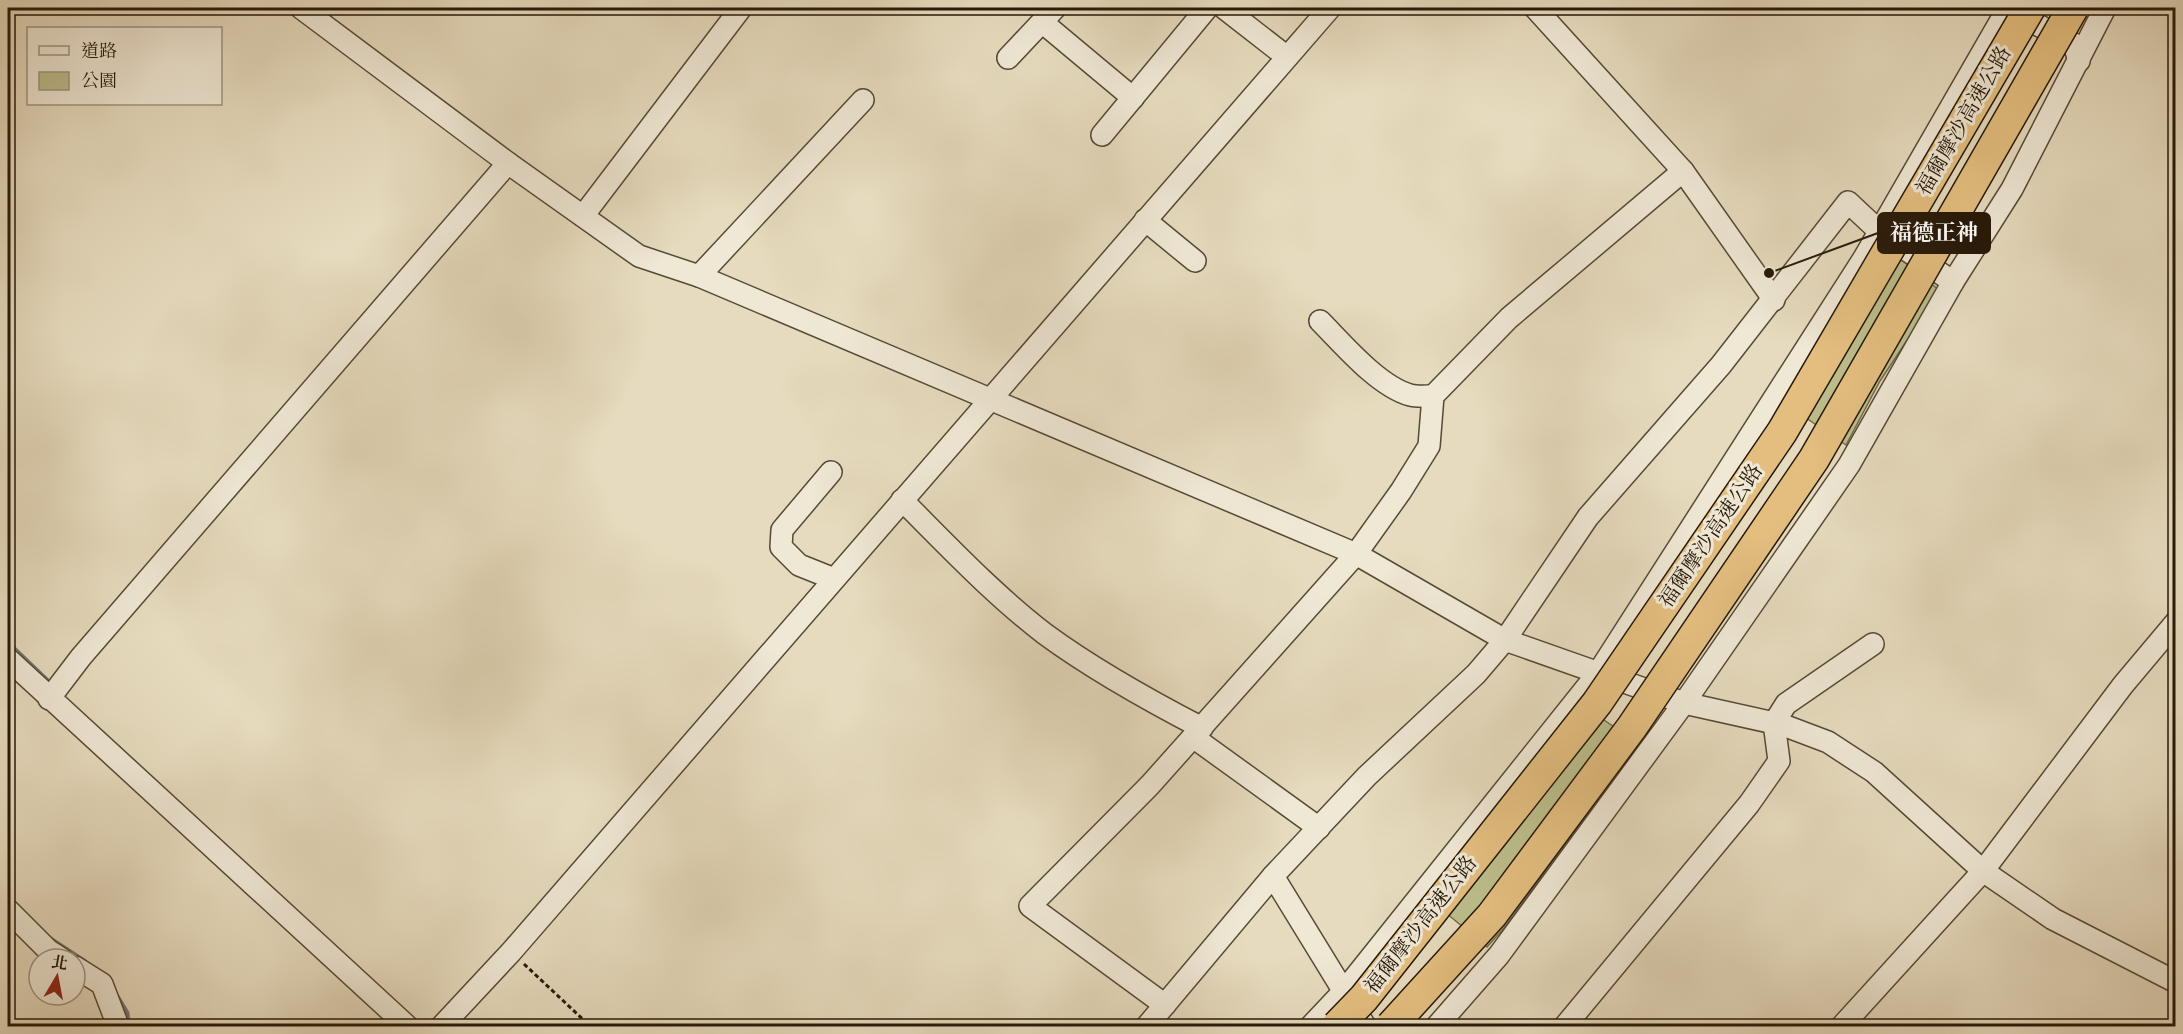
<svg xmlns="http://www.w3.org/2000/svg" width="2183" height="1034" font-family="'Libre Bodoni','Noto Serif TC',serif">
	<style>
		.green { fill: #bcbe8c; stroke: #726c4a; stroke-width: 1.5 }
		.lines { fill: none; stroke-linecap: round; stroke-linejoin: round }
		.stream { stroke: #6e7875; stroke-width: 5 }
		.minor-casing { stroke: #574a36; stroke-width: 24 }
		.path { stroke: #271909; stroke-width: 3; stroke-dasharray: 4.5 3; stroke-linecap: butt }
		.minor { stroke: #efe8d5; stroke-width: 21 }
		.highway-bridge-casing { stroke: #271909; stroke-width: 33; stroke-linecap: butt }
		.highway-bridge { stroke: #e3be7f; stroke-width: 30 }
		.labels { text-anchor: middle; dominant-baseline: central; stroke-width: 6; stroke-linejoin: round; paint-order: stroke }
		.street-label { font-size: 21px; fill: #271909; stroke: #efe8d5 }
		.leader { fill: none; stroke: #271909; stroke-width: 2 }
		.callout-dot { fill: #271909; stroke: #efe8d5; stroke-width: 2 }
		.callout { fill: #271909; stroke: #271909; stroke-width: 2 }
		.callout-label { font-size: 22px; text-anchor: middle; font-weight: bold; fill: #fff }
	</style>
	<rect width="100%" height="100%" fill="#e6dbbe"/>
	<filter id="stains"><feTurbulence type="fractalNoise" baseFrequency=".00333" numOctaves="4"/><feColorMatrix values="0 0 0 0 .2 0 0 0 0 .09 0 0 0 0 .02 0 0 0 .5 -.17"/></filter>
	<radialGradient id="worn" r=".72"><stop offset=".6" stop-color="#630" stop-opacity="0"/><stop offset="1" stop-color="#630" stop-opacity=".3"/></radialGradient>
	<g class="green">
		<polygon points="1880,242 1940,291 1880,381 1846,445 1784,403"/>
		<polygon points="1582,705 1639,744 1504,928 1487,947 1428,898"/>
	</g>
	<g class="lines">
		<g class="stream">
			<polyline points="8,643 53,686"/>
			<polyline points="49,938 84,961"/>
			<polyline points="118,998 127,1013 128,1026"/>
		</g>
		<defs>
			<g id="minor">
				<polyline points="301,8 508,163 639,256 699,276 1356,554 1505,640 1684,703 1783,725 1828,742 1874,772 1983,871 2053,919 2176,982"/>
				<polyline points="1224,8 1287,57"/>
				<polyline points="1535,8 1683,171 1774,300"/>
				<polyline points="2013,15 2017,14 2074,44 2079,61"/>
				<polyline points="1042,22 1133,98"/>
				<polyline points="1008,58 1055,8"/>
				<polyline points="1102,135 1207,8"/>
				<polyline points="583,216 741,8"/>
				<polyline points="1145,220 1195,261"/>
				<polyline points="699,276 863,100"/>
				<path d="M1320 321C1343 344 1378 386 1410 395 1417 397 1426 396 1433 396"/>
				<polyline points="831,472 782,530 781,547 799,565 834,579"/>
				<path d="M902 500C948 546 993 594 1045 634 1094 670 1148 700 1202 728"/>
				<polyline points="8,659 407,1026"/>
				<polyline points="49,699 81,657 508,163"/>
				<polyline points="1193,737 1319,828"/>
				<polyline points="1273,876 1365,1026"/>
				<polyline points="8,910 48,950 62,959"/>
				<polyline points="75,967 102,984 118,1026"/>
				<polyline points="1165,1005 1030,906 1150,785 1356,554 1401,491 1429,446 1433,396 1509,318 1683,171"/>
				<polyline points="442,1026 511,952 1330,8"/>
				<polyline points="1147,1026 1273,876 1367,776 1476,674 1505,640 1588,517 1721,365 1848,202 1879,231 1953,282"/>
				<polyline points="1311,1026 1344,991 1598,673 1864,258 2008,8"/>
				<polyline points="1437,1026 1499,955 1684,703 1849,465 1953,282 2012,189 2105,8"/>
				<polyline points="1565,1026 1749,804 1779,761 1774,723 1786,704 1873,644"/>
				<polyline points="1842,1026 1983,871 2123,685 2176,622"/>
			</g>
		</defs>
		<use href="#minor" class="minor-casing"/>
		<polyline class="path" points="524,964 590,1026"/>
		<use href="#minor" class="minor"/>
		<defs>
			<g id="highway-bridge">
				<polyline points="1337,1026 1364,998 1597,703 1782,432 2030,8"/>
				<polyline points="1391,1026 1492,915 1632,727 1814,459 2073,8"/>
			</g>
		</defs>
		<use href="#highway-bridge" class="highway-bridge-casing"/>
		<use href="#highway-bridge" class="highway-bridge"/>
	</g>
	<g class="labels">
		<g class="street-label">
			<text transform="translate(1964 121) rotate(-60)">福爾摩沙高速公路</text>
			<text transform="translate(1711 536) rotate(-56)">福爾摩沙高速公路</text>
			<text transform="translate(1421 925) rotate(-52)">福爾摩沙高速公路</text>
		</g>
	</g>
	<path class="leader" d="M1769 273L1878 233"/>
	<circle class="callout-dot" cx="1769" cy="273" r="6"/>
	<rect class="callout" x="1878" y="213" width="112" height="40" rx="6"/>
	<g class="callout-label">
		<text x="1934" y="240">福德正神</text>
	</g>
	<rect width="2183" height="1034" fill="none" stroke="#e6dbbe" stroke-width="30"/>
	<rect x="9" y="9" width="2165" height="1016" fill="none" stroke="#271909" stroke-width="3"/>
	<rect x="15" y="15" width="2153" height="1004" fill="none" stroke="#271909" stroke-width="1.5"/>
	<rect x="27" y="27" width="195" height="78" fill="#efe8d5" stroke="#9f9583" stroke-width="1.5"/>
	<rect x="39" y="46" width="30" height="9" fill="#efe8d5" stroke="#9f9583" stroke-width="1.5"/>
	<text x="81" y="57" font-size="18" fill="#271909">道路</text>
	<rect x="39" y="72" width="30" height="18" fill="#bcbe8c" stroke="#9f9583" stroke-width="1.5"/>
	<text x="81" y="87" font-size="18" fill="#271909">公園</text>
	<g transform="translate(57 977) rotate(10)"><circle r="28" fill="#efe8d5" stroke="#9f9583" stroke-width="1.5"/>
	<path d="M0-4.5L10 22L0 15L-10 22Z" fill="#8f2418"/>
	<text y="-9" font-size="16" font-weight="bold" text-anchor="middle" fill="#271909">北</text>
	</g>
	<rect width="100%" height="100%" filter="url(#stains)"/>
	<rect width="100%" height="100%" fill="url(#worn)"/>
</svg>
